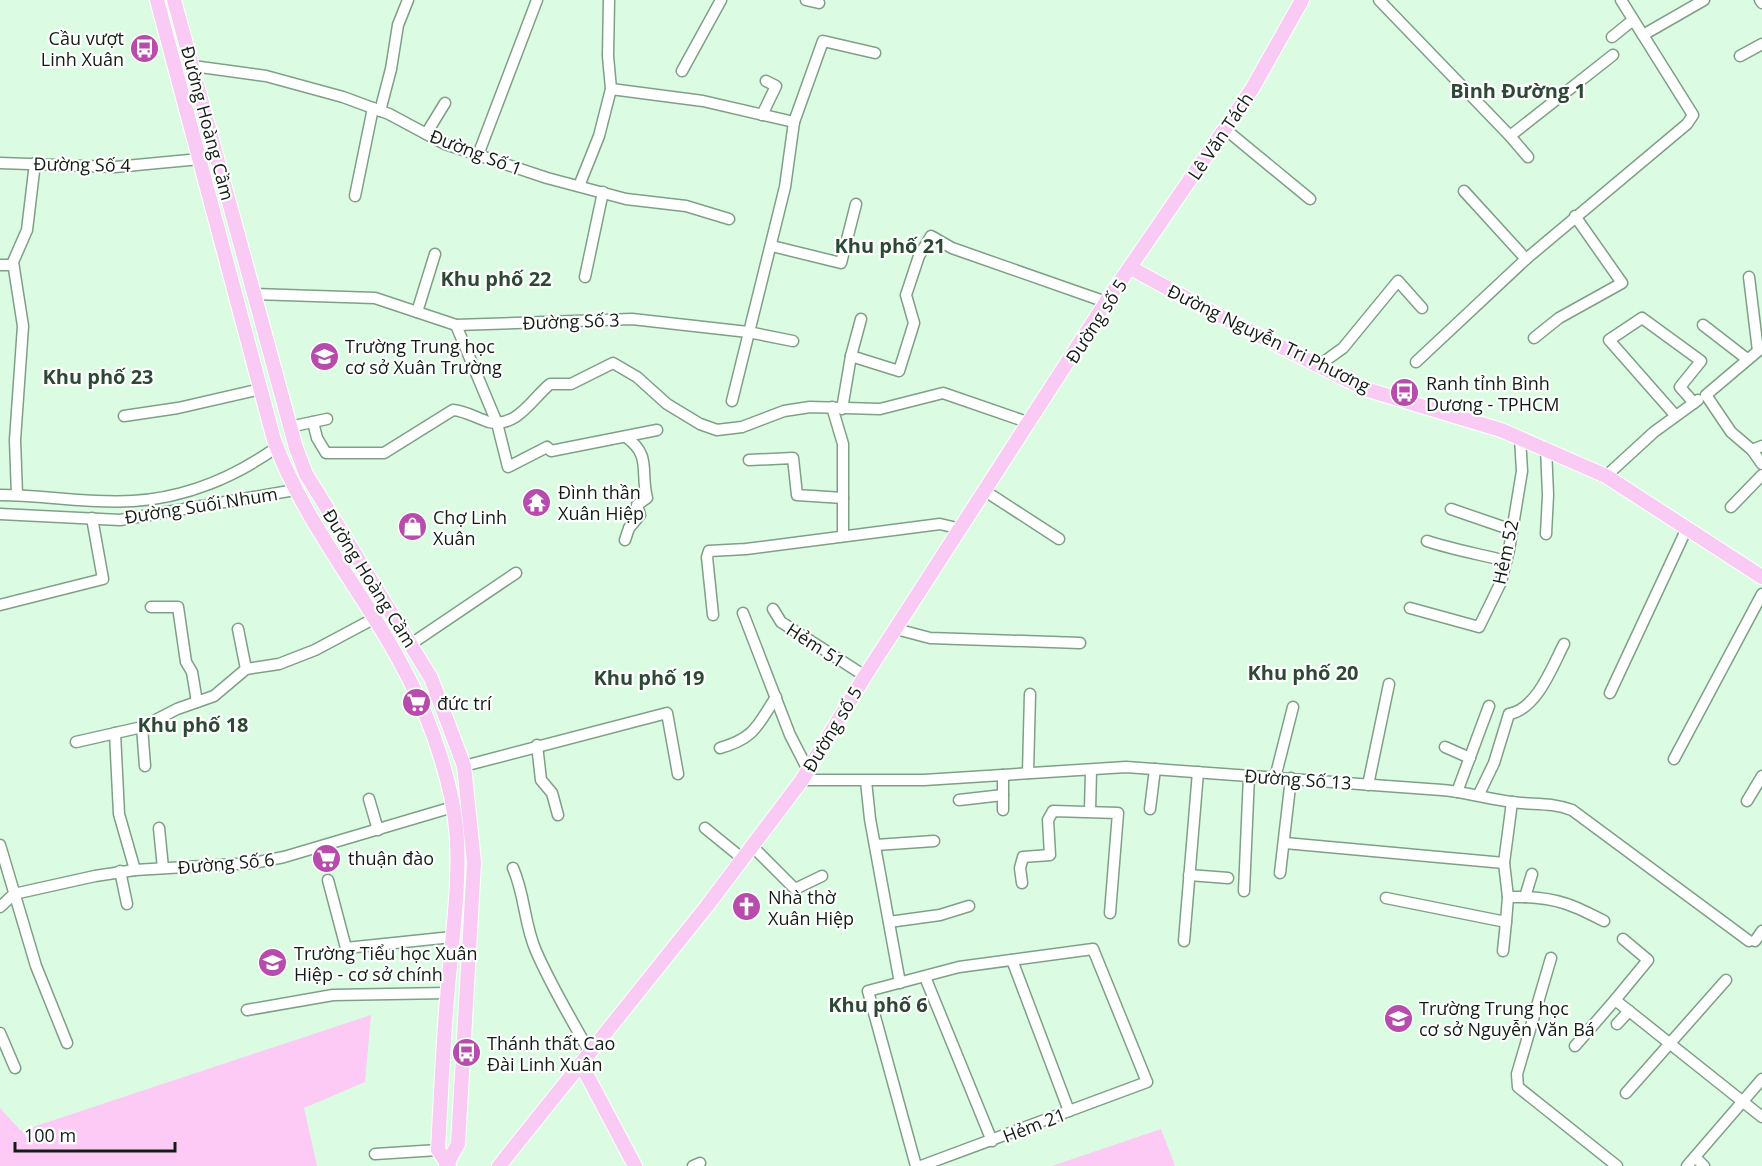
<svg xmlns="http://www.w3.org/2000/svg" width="1762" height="1166" font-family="'Open Sans',sans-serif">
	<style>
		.green { fill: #fccaf4 }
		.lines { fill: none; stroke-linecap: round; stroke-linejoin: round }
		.minor-casing { stroke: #809f88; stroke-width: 13 }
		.major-casing { stroke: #fff; stroke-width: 16 }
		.minor { stroke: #fff; stroke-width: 10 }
		.major { stroke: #f9caf3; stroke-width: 14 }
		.labels { text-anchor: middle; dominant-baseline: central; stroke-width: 4.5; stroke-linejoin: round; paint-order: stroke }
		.poi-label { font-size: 18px; fill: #121e15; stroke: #fff; text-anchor: start }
		.street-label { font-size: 18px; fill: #121e15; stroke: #fff }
		.neighbourhood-label { font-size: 20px; font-weight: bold; fill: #2d4935; stroke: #fff }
	</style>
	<rect width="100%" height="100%" fill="#dbfce3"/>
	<g class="green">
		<polygon points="371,1015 365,1082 304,1108 317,1166 0,1166 0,1108 21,1131"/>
		<polygon points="1161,1129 1175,1166 1052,1166"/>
	</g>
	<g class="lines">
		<defs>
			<g id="minor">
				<polyline points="806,0 819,3"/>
				<polyline points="1379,0 1510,136 1613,55"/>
				<polyline points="1760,0 1762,3"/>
				<polyline points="1643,35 1704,0"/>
				<polyline points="1612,37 1633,20"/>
				<polyline points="1740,56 1762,44"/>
				<polyline points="193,66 266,76 343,97 389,114 445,144 547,178 626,199 686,206 729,219"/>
				<polyline points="682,71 721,0"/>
				<polyline points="611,89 703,101 794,122 785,187 732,401"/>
				<polyline points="380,111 391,69 398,25 408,0"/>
				<polyline points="762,115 776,86 766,81"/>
				<polyline points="794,122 823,41 875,53"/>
				<polyline points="1225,129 1310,199"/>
				<polyline points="426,134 445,103"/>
				<polyline points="1510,136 1528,157"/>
				<polyline points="478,155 537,0"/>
				<polyline points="0,163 115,167 200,159"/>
				<polyline points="579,186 599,136 611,89 608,56 609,0"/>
				<polyline points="1464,191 1526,259"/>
				<polyline points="355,196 373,108"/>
				<polyline points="772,246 841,263 856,204"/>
				<polyline points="0,265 13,265"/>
				<polyline points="585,277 603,192"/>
				<polyline points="1749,277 1758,351 1706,395 1731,432 1752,450 1762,446"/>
				<polyline points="254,294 375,298 456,325 632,319 748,332 793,341"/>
				<polyline points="417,312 435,254"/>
				<polyline points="456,325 497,423 508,467 547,447 551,451 657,430"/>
				<polyline points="1703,325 1747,359"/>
				<polyline points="1534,338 1559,318 1622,283 1575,216"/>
				<polyline points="851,356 899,371 914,323 906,295 919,256 931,236 952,248 1106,302"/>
				<polyline points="1416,362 1526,259 1687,124 1693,115 1621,0"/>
				<polyline points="1318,366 1343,348 1398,281 1422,308"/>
				<polyline points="832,407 843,444 843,536"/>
				<polyline points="842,409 851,356 861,319"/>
				<polyline points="1675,415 1609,340 1642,318 1701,361 1680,387 1694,403"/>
				<polyline points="124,416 178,408 261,389"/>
				<path d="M313 422 317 438 326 453H384L453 410C466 411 476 418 489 422 517 428 531 400 550 384H571L613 363 637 377 667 404 700 424 717 430 742 427 784 411 810 407 880 409 943 393 1030 423"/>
				<polyline points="289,427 327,419"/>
				<polyline points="1546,448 1548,495 1546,534"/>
				<polyline points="1752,450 1762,464"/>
				<polyline points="749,460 793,458 797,495 843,498"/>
				<polyline points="1606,476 1654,432 1698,400"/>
				<polyline points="985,491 1059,539"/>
				<path d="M0 495C43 495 90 504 133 501 185 498 235 477 277 447"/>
				<polyline points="17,495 15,440 23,326 13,262 27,230 35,163"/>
				<polyline points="1731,507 1762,475"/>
				<polyline points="1451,509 1512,530"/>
				<polyline points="0,514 120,520 295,490"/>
				<path d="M625 540 629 528 640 515 637 505 647 498C640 471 652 456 626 437"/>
				<path d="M1427 541C1454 550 1479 554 1506 561"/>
				<polyline points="0,605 103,579 92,518"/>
				<polyline points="151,607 178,607 186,662 192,672 197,702"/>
				<polyline points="1410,608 1479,627 1501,582 1509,550 1522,471 1520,438"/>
				<polyline points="773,609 781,622 865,676"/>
				<polyline points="743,613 790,735 808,770"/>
				<polyline points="713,615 707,557 709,551 746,549 940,524 961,529"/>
				<polyline points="238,629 246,669"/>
				<polyline points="896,629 930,638 1080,643"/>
				<polyline points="411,644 516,573"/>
				<polyline points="1610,693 1687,528"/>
				<polyline points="142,727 145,766"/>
				<polyline points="115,733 119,814 135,870"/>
				<polyline points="76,742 142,727 177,709 214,696 246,669 279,664 315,650 375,618"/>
				<polyline points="537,745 541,780 552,793 558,815"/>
				<polyline points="1445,747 1470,758"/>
				<path d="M720 748C755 738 757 726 776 697"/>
				<polyline points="1674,759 1762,594"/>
				<polyline points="464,766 667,713 678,774"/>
				<polyline points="1028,773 1030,694"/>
				<polyline points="1003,775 1003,810"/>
				<polyline points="1275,778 1293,707"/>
				<path d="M802 780H924L1126 767 1442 790C1466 792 1488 799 1512 802 1533 805 1551 802 1572 810L1749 941"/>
				<polyline points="866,781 870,819 900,983"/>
				<polyline points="1368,785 1389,684"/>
				<polyline points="1457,792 1489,706"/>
				<path d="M1479 794 1494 763 1509 714C1537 709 1552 667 1564 644"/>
				<polyline points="369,799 378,830"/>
				<polyline points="959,800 1003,795"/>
				<polyline points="1747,801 1762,776"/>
				<polyline points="1150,809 1155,769"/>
				<polyline points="1090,811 1091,770"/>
				<polyline points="159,828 163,868"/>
				<polyline points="705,828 743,859"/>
				<polyline points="1285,843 1504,863"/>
				<polyline points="0,845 36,966 67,1043"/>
				<polyline points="876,845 934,841"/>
				<polyline points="753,847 795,889 822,876"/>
				<path d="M513 868C525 895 524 924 536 951 551 986 572 1020 590 1053"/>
				<polyline points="120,871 127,904"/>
				<polyline points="1280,873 1291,778"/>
				<polyline points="1189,875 1228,878"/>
				<polyline points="328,880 346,948 452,937"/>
				<polyline points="1022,883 1020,868 1023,857 1050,855 1048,820 1053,811 1118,813 1110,913"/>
				<polyline points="1244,891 1249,776"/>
				<polyline points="1508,897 1525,897 1532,874"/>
				<path d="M1525 897C1558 898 1575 906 1604 921"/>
				<polyline points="1386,898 1506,922 1508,897 1504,863 1512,802"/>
				<polyline points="0,907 14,894 95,876 135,870 253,863 284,857 453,807"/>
				<polyline points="889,922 940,915 969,906"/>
				<polyline points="1184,941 1198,772"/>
				<polyline points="1755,941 1762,931"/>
				<polyline points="1503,951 1506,922"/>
				<polyline points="1551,958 1517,1074 1518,1087 1617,1166"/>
				<polyline points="1012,960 1069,1111"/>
				<polyline points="925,977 992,1141"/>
				<polyline points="1615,1000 1648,960 1623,939"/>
				<polyline points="247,1010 333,995 447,993"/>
				<polyline points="1617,1024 1629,1011 1762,1117"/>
				<polyline points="0,1033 15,1068"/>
				<polyline points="1575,1046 1615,1000 1629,1011"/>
				<polyline points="1626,1093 1726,980"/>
				<polyline points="375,1154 438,1150"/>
				<polyline points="1695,1157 1704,1166"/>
				<polyline points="693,1166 700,1163"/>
				<polyline points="916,1166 868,991 959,967 1093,949 1147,1082 921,1166"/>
				<polyline points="1687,1166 1762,1079"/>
			</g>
			<g id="major">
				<path d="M157 0 274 440C307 530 371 600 412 685 432 725 452 784 456 828 461 877 452 938 448 987 443 1041 441 1096 438 1150L449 1166"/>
				<polyline points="174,0 296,448 306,474 431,678 464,766 474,862 458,1144 446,1166"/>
				<polyline points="1131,268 1204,308 1365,389 1501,430 1606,476 1762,577"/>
				<polyline points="581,1064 635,1166"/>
				<polyline points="499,1166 707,906 802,780 865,676 1106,302 1252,89 1302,0"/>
			</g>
		</defs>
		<use href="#minor" class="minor-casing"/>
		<use href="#major" class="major-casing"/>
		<use href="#minor" class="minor"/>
		<use href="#major" class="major"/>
	</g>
	<defs>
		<symbol id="bus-disc" viewBox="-11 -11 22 22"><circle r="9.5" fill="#b74cad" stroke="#fff"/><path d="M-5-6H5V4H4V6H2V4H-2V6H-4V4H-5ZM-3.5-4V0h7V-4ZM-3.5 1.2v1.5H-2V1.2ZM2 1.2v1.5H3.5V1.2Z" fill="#fff"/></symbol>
		<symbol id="school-disc" viewBox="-11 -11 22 22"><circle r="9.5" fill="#b74cad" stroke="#fff"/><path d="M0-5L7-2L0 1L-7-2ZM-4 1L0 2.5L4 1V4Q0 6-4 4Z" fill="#fff"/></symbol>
		<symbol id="temple-disc" viewBox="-11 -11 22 22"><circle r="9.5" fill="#b74cad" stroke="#fff"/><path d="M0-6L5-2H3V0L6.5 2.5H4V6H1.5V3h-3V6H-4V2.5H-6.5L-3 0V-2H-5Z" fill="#fff"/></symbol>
		<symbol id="shop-disc" viewBox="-11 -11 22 22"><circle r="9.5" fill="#b74cad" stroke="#fff"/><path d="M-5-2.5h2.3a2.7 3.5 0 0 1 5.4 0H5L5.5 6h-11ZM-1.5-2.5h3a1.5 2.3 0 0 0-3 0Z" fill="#fff"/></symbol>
		<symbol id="supermarket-disc" viewBox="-11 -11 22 22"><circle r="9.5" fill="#b74cad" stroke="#fff"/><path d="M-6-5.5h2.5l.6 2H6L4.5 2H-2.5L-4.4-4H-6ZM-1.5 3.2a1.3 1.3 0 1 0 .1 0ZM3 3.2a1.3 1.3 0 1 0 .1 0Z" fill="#fff"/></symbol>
		<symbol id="church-disc" viewBox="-11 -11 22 22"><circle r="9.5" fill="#b74cad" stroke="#fff"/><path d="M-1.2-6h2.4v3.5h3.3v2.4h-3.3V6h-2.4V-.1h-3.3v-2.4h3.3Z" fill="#fff"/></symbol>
	</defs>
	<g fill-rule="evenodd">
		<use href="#bus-disc" x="128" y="32" width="33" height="33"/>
		<use href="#school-disc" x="308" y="340" width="33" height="33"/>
		<use href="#bus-disc" x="1388" y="376" width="33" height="33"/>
		<use href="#temple-disc" x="520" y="486" width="33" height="33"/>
		<use href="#shop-disc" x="396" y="510" width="33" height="33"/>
		<use href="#supermarket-disc" x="400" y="686" width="33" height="33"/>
		<use href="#supermarket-disc" x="310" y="842" width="33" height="33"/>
		<use href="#church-disc" x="730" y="890" width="33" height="33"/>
		<use href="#school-disc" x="256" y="946" width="33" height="33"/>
		<use href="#school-disc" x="1382" y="1002" width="33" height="33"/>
		<use href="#bus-disc" x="450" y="1036" width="33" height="33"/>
	</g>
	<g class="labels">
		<g class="poi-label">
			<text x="124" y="38" text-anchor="end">Cầu vượt<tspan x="124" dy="21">Linh Xuân</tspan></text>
			<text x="345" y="346">Trường Trung học<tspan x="345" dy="21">cơ sở Xuân Trường</tspan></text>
			<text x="1426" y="383">Ranh tỉnh Bình<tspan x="1426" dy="21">Dương - TPHCM</tspan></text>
			<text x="558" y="492">Đình thần<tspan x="558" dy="21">Xuân Hiệp</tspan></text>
			<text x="433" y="517">Chợ Linh<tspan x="433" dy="21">Xuân</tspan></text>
			<text x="437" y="703">đức trí</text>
			<text x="348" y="858">thuận đào</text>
			<text x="768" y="897">Nhà thờ<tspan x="768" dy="21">Xuân Hiệp</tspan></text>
			<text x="294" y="953">Trường Tiểu học Xuân<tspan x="294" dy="21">Hiệp - cơ sở chính</tspan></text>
			<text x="1419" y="1008">Trường Trung học<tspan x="1419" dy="21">cơ sở Nguyễn Văn Bá</tspan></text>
			<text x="487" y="1043">Thánh thất Cao<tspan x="487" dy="21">Đài Linh Xuân</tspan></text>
		</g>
		<g class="street-label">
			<text transform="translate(208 123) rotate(75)">Đường Hoàng Cầm</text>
			<text transform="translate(1220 136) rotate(-56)">Lê Văn Tách</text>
			<text transform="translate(476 152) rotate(21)">Đường Số 1</text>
			<text transform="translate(82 164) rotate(1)">Đường Số 4</text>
			<text transform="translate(571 321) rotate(-2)">Đường Số 3</text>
			<text transform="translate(1096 321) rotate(-57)">Đường số 5</text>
			<text transform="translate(1269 338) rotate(26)">Đường Nguyễn Tri Phương</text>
			<text transform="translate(201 505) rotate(-9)">Đường Suối Nhum</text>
			<text transform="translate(1505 552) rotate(-78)">Hẻm 52</text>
			<text transform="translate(370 578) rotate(58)">Đường Hoàng Cầm</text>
			<text transform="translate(816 645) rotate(33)">Hẻm 51</text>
			<text transform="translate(832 729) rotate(-59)">Đường số 5</text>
			<text transform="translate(1298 779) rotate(4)">Đường Số 13</text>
			<text transform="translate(226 863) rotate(-5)">Đường Số 6</text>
			<text transform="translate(1034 1125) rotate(-21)">Hẻm 21</text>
		</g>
		<g class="neighbourhood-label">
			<text x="1518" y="90">Bình Đường 1</text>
			<text x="890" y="245">Khu phố 21</text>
			<text x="496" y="278">Khu phố 22</text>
			<text x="98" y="376">Khu phố 23</text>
			<text x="1303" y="672">Khu phố 20</text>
			<text x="649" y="677">Khu phố 19</text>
			<text x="193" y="724">Khu phố 18</text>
			<text x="878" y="1004">Khu phố 6</text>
		</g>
	</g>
	<path d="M15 1142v9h160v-9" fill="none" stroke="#121e15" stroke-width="3"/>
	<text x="24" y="1142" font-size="18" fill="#121e15" stroke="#ffffff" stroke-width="4.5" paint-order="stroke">100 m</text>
</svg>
